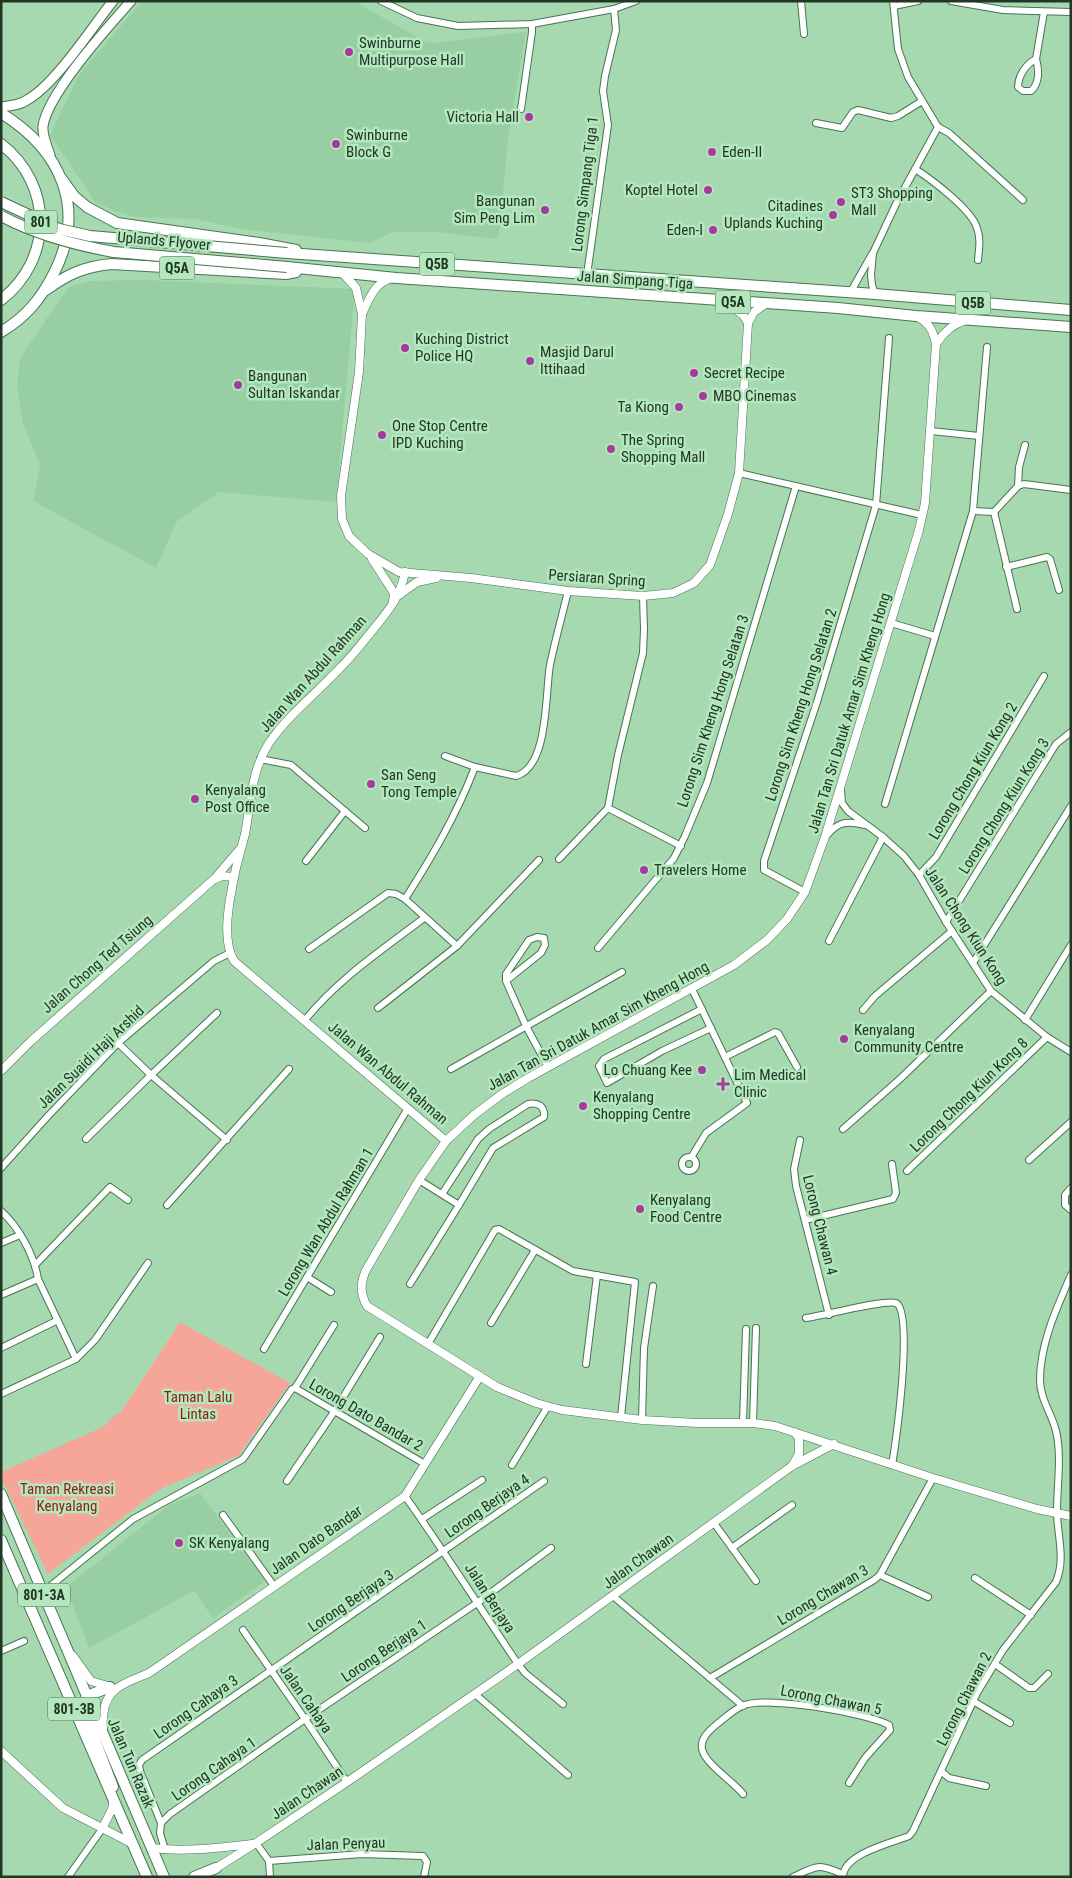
<svg xmlns="http://www.w3.org/2000/svg" width="1072" height="1878" font-family="'Roboto Condensed',sans-serif">
	<style>
		.built { fill: #97cfa2 }
		.green { fill: #f6a698 }
		.lines { fill: none; stroke-linecap: round; stroke-linejoin: round }
		.minor-casing { stroke: #467551; stroke-width: 8 }
		.tertiary-casing { stroke: #467551; stroke-width: 9 }
		.secondary-casing { stroke: #467551; stroke-width: 11 }
		.primary-casing { stroke: #467551; stroke-width: 12 }
		.trunk-casing { stroke: #467551; stroke-width: 12 }
		.minor { stroke: #fff; stroke-width: 6 }
		.tertiary { stroke: #fff; stroke-width: 8 }
		.secondary { stroke: #fff; stroke-width: 9 }
		.primary { stroke: #fff; stroke-width: 10 }
		.trunk { stroke: #fff; stroke-width: 10 }
		.primary-bridge-casing { stroke: #467551; stroke-width: 12; stroke-linecap: butt }
		.primary-bridge { stroke: #fff; stroke-width: 10 }
		.poi-dot { fill: #a43b9d; stroke: #b4e7be; stroke-width: 2 }
		.labels { text-anchor: middle; dominant-baseline: central; stroke-width: 5; stroke-linejoin: round; paint-order: stroke }
		.shield { fill: #b4e7be; stroke: #4e6b54; stroke-width: 1 }
		.shield-label { font-size: 14px; font-weight: bold; fill: #223626 }
		.poi-label { font-size: 15px; fill: #223626; stroke: #b4e7be; text-anchor: start }
		.street-label { font-size: 15px; fill: #223626; stroke: #b4e7be }
		.park-label { font-size: 15px; fill: #8f1d11; stroke: #b4e7be }
	</style>
	<rect width="100%" height="100%" fill="#a7d9b1"/>
	<g class="built">
		<polygon points="142,1 354,1 426,42 432,43 526,32 508,140 499,236 495,239 437,232 393,232 371,243 241,229 196,219 136,217 115,211 95,202 50,135 79,75"/>
		<polygon points="145,280 355,289 336,502 219,492 177,521 156,568 33,501 40,466 23,423 17,388 20,358 62,296 70,287 90,281"/>
		<polygon points="200,1493 265,1581 213,1618 194,1591 89,1648 66,1587 169,1505"/>
	</g>
	<polygon class="green" points="180,1322 290,1383 238,1456 160,1489 48,1574 1,1477 1,1472 105,1426 112,1417 121,1412"/>
	<g class="lines">
		<defs>
			<g id="minor">
				<polyline points="381,1 417,18 458,26 532,24 614,9 636,1"/>
				<polyline points="801,1 804,34"/>
				<polyline points="951,1 1003,10 1071,12"/>
				<polyline points="894,6 918,1"/>
				<path d="M1036 59C1039 69 1040 83 1031 91H1023L1018 87C1018 76 1026 64 1036 59Z"/>
				<polyline points="1036,59 1044,12"/>
				<polyline points="521,109 532,32 532,24"/>
				<polyline points="816,123 842,128 853,112 858,110 891,118 898,116 922,101"/>
				<polyline points="938,127 949,133 1023,200"/>
				<path d="M915 169C931 179 972 210 977 228 981 239 979 249 978 260"/>
				<polyline points="587,275 608,125 603,91 605,76 616,30 614,9"/>
				<polyline points="850,293 872,254"/>
				<polyline points="875,294 872,285 871,275 873,253 896,204 938,127 908,77 898,49 893,1"/>
				<polyline points="931,431 979,436"/>
				<polyline points="739,473 922,515"/>
				<polyline points="1018,486 1019,467 1025,445"/>
				<polyline points="973,511 994,512 1018,486 1024,484 1071,490"/>
				<polyline points="994,512 1017,609"/>
				<polyline points="1006,567 1047,557 1050,559 1059,590"/>
				<polyline points="643,596 644,629 643,653 618,755 608,808 681,846"/>
				<polyline points="891,623 935,636"/>
				<path d="M445 756 475 767 516 776C549 767 545 693 550 665 555 641 562 616 568 591"/>
				<polyline points="260,759 291,765 365,828"/>
				<polyline points="841,790 842,803 848,811 883,837 904,856 919,875 946,922 991,991 1047,1037 1071,1052"/>
				<polyline points="885,804 973,511 987,347"/>
				<path d="M826 836C839 821 846 821 865 825"/>
				<polyline points="559,859 608,808"/>
				<polyline points="306,861 345,811"/>
				<polyline points="919,875 936,857 1044,676"/>
				<polyline points="805,892 764,870 764,861 817,702 876,505 889,338"/>
				<path d="M405 899C433 855 456 816 475 767"/>
				<polyline points="946,922 1056,744 1071,732"/>
				<polyline points="829,941 883,837"/>
				<polyline points="598,948 674,858 685,836 707,783 796,486"/>
				<polyline points="309,949 388,893 396,894 405,899 457,946"/>
				<polyline points="973,963 1071,806"/>
				<polyline points="506,981 541,953 545,945 544,938 537,937 529,940 506,974 506,981 526,1026 548,1067"/>
				<polyline points="378,1008 457,946 539,860"/>
				<polyline points="702,1009 604,1059 599,1066 607,1083 662,1051 711,1028"/>
				<polyline points="863,1010 875,996 952,931"/>
				<path d="M305 1020C338 979 382 950 424 918"/>
				<polyline points="1025,1020 1071,945"/>
				<polyline points="118,1043 151,1075 227,1140"/>
				<polyline points="725,1057 775,1032 778,1033 797,1067"/>
				<polyline points="451,1069 622,972"/>
				<polyline points="843,1129 901,1078 991,991"/>
				<polyline points="86,1139 151,1075 217,1013"/>
				<polyline points="800,1140 794,1169 796,1186 829,1315"/>
				<polyline points="692,1156 706,1133 747,1103 692,989"/>
				<circle cx="689" cy="1164" r="7"/>
				<polyline points="1029,1160 1071,1122"/>
				<polyline points="1,1168 48,1116 118,1043 214,961 230,953"/>
				<polyline points="907,1171 1047,1037"/>
				<polyline points="1071,1188 1065,1195 1065,1205 1071,1210"/>
				<path d="M442 1194 478 1139 489 1129 528 1104C538 1102 545 1106 544 1117L493 1148 459 1205"/>
				<polyline points="167,1205 289,1069"/>
				<path d="M1 1211C19 1227 34 1255 38 1279L76 1359"/>
				<polyline points="805,1220 893,1199 896,1193 892,1164"/>
				<polyline points="1,1243 20,1235"/>
				<polyline points="36,1264 110,1187 128,1200"/>
				<polyline points="307,1277 331,1292"/>
				<polyline points="410,1284 459,1205 419,1180"/>
				<polyline points="1,1295 38,1279"/>
				<path d="M806 1318C822 1316 885 1299 896 1303 914 1311 896 1444 892 1465"/>
				<polyline points="491,1323 535,1250"/>
				<polyline points="428,1344 495,1230 499,1229 573,1271 635,1282 621,1417"/>
				<polyline points="1,1348 56,1321"/>
				<polyline points="264,1349 408,1108"/>
				<polyline points="586,1364 597,1275"/>
				<polyline points="295,1388 334,1325"/>
				<polyline points="1,1394 76,1359 95,1340 148,1263"/>
				<polyline points="642,1420 644,1348 653,1286"/>
				<polyline points="743,1423 746,1329"/>
				<polyline points="753,1423 756,1328"/>
				<polyline points="512,1465 548,1406"/>
				<polyline points="287,1481 334,1412 380,1337"/>
				<path d="M405 1496C444 1551 480 1608 518 1664L525 1673 563 1704"/>
				<polyline points="223,1515 274,1586"/>
				<polyline points="422,1519 482,1480"/>
				<polyline points="714,1523 756,1581"/>
				<polyline points="732,1548 792,1505"/>
				<polyline points="880,1575 928,1597"/>
				<polyline points="975,1578 1031,1615"/>
				<polyline points="43,1592 133,1519 243,1459 292,1389 295,1388 425,1464"/>
				<polyline points="613,1596 743,1706"/>
				<polyline points="243,1630 305,1719 347,1782"/>
				<polyline points="1,1651 24,1641"/>
				<polyline points="995,1664 1029,1688 1034,1688 1048,1674"/>
				<polyline points="710,1678 874,1580 880,1575 933,1478"/>
				<polyline points="475,1694 568,1775"/>
				<polyline points="973,1701 1010,1723"/>
				<polyline points="942,1772 949,1778 986,1786"/>
				<path d="M743 1794C733 1781 705 1764 702 1749 700 1738 710 1730 717 1724 725 1718 733 1710 742 1706 765 1695 866 1713 889 1725L890 1730 865 1758 849 1783"/>
				<polyline points="161,1823 140,1771 139,1765 142,1760 544,1481"/>
				<polyline points="256,1843 269,1861"/>
				<polyline points="165,1850 160,1833 161,1823 170,1814 305,1719 477,1603 551,1548"/>
				<polyline points="269,1861 362,1854 423,1856 427,1862 424,1877"/>
				<polyline points="269,1861 270,1877"/>
				<polyline points="68,1877 102,1829"/>
				<path d="M793 1877C817 1866 818 1863 842 1874"/>
				<path d="M843 1877C843 1854 891 1843 909 1836L913 1831 977 1693 1003 1650 1056 1582C1066 1558 1057 1535 1057 1511 1057 1485 1062 1456 1056 1431 1052 1414 1040 1399 1040 1380 1040 1344 1057 1307 1071 1275"/>
			</g>
			<g id="tertiary">
				<polyline points="342,272 356,288 362,314 359,372 341,496 342,519 349,536 368,554 399,572 471,578 568,591 643,596 673,593 694,583 710,565 728,514 739,473 748,323 754,312 767,303"/>
				<polyline points="725,301 743,315 748,323"/>
				<path d="M362 314C369 299 375 282 392 278"/>
				<path d="M918 317C930 324 933 331 936 344L925 503 919 530 825 837 805 892 787 919 767 940 734 965 528 1078 502 1094 474 1115 446 1141 419 1180 366 1270C360 1284 360 1293 367 1306L497 1387 536 1403 562 1410 642 1420 697 1423H753L775 1426 933 1478 1037 1509 1071 1516"/>
				<path d="M936 344C943 333 951 325 964 321"/>
				<polyline points="372,559 394,593 393,601"/>
				<path d="M405 572C400 598 388 611 372 631 362 643 353 655 342 666 318 692 289 714 269 743 251 771 251 803 245 834 242 845 239 857 236 868 231 893 220 937 234 961L446 1141"/>
				<polyline points="399,595 417,582 436,578"/>
				<polyline points="216,877 239,850"/>
				<polyline points="1,1071 30,1042 213,880 222,876 234,877"/>
				<polyline points="792,1466 799,1454 799,1438 794,1432"/>
				<polyline points="73,1656 91,1681 111,1687"/>
				<path d="M103 1728C101 1690 118 1686 149 1673L405 1496 480 1376"/>
				<polyline points="1,1751 63,1808 133,1844"/>
				<polyline points="102,1829 112,1809 114,1801"/>
				<path d="M151 1848C184 1852 219 1848 252 1844"/>
				<polyline points="213,1870 256,1843 347,1782 518,1664 792,1466 834,1444"/>
			</g>
			<g id="secondary">
				<path d="M1 107C10 106 20 105 27 100 55 85 92 27 113 1"/>
				<path d="M50 155C47 146 42 136 43 126 48 93 108 27 131 1"/>
			</g>
			<g id="primary">
				<path d="M1 113C61 150 87 208 54 273 41 299 26 317 1 332"/>
				<polyline points="61,178 74,196 87,207 117,223 259,243 296,250"/>
				<polyline points="287,253 875,294 1071,310"/>
				<polyline points="287,267 396,278 838,308 916,316 1071,327"/>
				<path d="M46 290C68 274 83 267 111 264L286 274 296 272"/>
			</g>
			<g id="trunk">
				<path d="M1 144C53 184 54 259 1 300"/>
				<polyline points="1,1494 164,1877"/>
				<polyline points="1,1540 147,1877"/>
				<polyline points="110,1687 87,1696 82,1706 113,1787"/>
				<polyline points="194,1877 216,1868"/>
			</g>
		</defs>
		<use href="#minor" class="minor-casing"/>
		<use href="#tertiary" class="tertiary-casing"/>
		<use href="#secondary" class="secondary-casing"/>
		<use href="#primary" class="primary-casing"/>
		<use href="#trunk" class="trunk-casing"/>
		<use href="#minor" class="minor"/>
		<use href="#tertiary" class="tertiary"/>
		<use href="#secondary" class="secondary"/>
		<use href="#primary" class="primary"/>
		<use href="#trunk" class="trunk"/>
		<defs>
			<g id="primary-bridge">
				<polyline points="1,202 59,229 90,236 287,253"/>
				<path d="M1 216C37 235 74 245 114 252L287 267"/>
			</g>
		</defs>
		<use href="#primary-bridge" class="primary-bridge-casing"/>
		<use href="#primary-bridge" class="primary-bridge"/>
	</g>
	<g class="poi-dot">
		<circle cx="349" cy="52" r="5"/>
		<circle cx="529" cy="117" r="5"/>
		<circle cx="336" cy="144" r="5"/>
		<circle cx="712" cy="152" r="5"/>
		<circle cx="708" cy="190" r="5"/>
		<circle cx="841" cy="202" r="5"/>
		<circle cx="545" cy="210" r="5"/>
		<circle cx="833" cy="215" r="5"/>
		<circle cx="713" cy="230" r="5"/>
		<circle cx="405" cy="348" r="5"/>
		<circle cx="530" cy="361" r="5"/>
		<circle cx="694" cy="373" r="5"/>
		<circle cx="238" cy="385" r="5"/>
		<circle cx="703" cy="396" r="5"/>
		<circle cx="679" cy="407" r="5"/>
		<circle cx="382" cy="435" r="5"/>
		<circle cx="611" cy="449" r="5"/>
		<circle cx="371" cy="784" r="5"/>
		<circle cx="195" cy="799" r="5"/>
		<circle cx="644" cy="870" r="5"/>
		<circle cx="844" cy="1039" r="5"/>
		<circle cx="702" cy="1070" r="5"/>
		<path d="M720.5 1076.5h5v5h5v5h-5v5h-5v-5h-5v-5h5z"/>
		<circle cx="583" cy="1106" r="5"/>
		<circle cx="640" cy="1209" r="5"/>
		<circle cx="179" cy="1543" r="5"/>
	</g>
	<g class="labels">
		<g class="shield">
			<rect x="25" y="210.5" width="32" height="23" rx="4"/>
			<rect x="419.5" y="252.5" width="35" height="23" rx="4"/>
			<rect x="159.5" y="256.5" width="35" height="23" rx="4"/>
			<rect x="715.5" y="290.5" width="35" height="23" rx="4"/>
			<rect x="955.5" y="291.5" width="35" height="23" rx="4"/>
			<rect x="18" y="1583.5" width="52" height="23" rx="4"/>
			<rect x="48" y="1697.5" width="52" height="23" rx="4"/>
		</g>
		<g class="shield-label">
			<text x="41" y="222">801</text>
			<text x="437" y="264">Q5B</text>
			<text x="177" y="268">Q5A</text>
			<text x="733" y="302">Q5A</text>
			<text x="973" y="303">Q5B</text>
			<text x="44" y="1595">801-3A</text>
			<text x="74" y="1709">801-3B</text>
		</g>
		<g class="poi-label">
			<text x="359" y="43">Swinburne<tspan x="359" dy="17">Multipurpose Hall</tspan></text>
			<text x="519" y="117" text-anchor="end">Victoria Hall</text>
			<text x="346" y="135">Swinburne<tspan x="346" dy="17">Block G</tspan></text>
			<text x="722" y="152">Eden-II</text>
			<text x="698" y="190" text-anchor="end">Koptel Hotel</text>
			<text x="851" y="193">ST3 Shopping<tspan x="851" dy="17">Mall</tspan></text>
			<text x="535" y="201" text-anchor="end">Bangunan<tspan x="535" dy="17">Sim Peng Lim</tspan></text>
			<text x="823" y="206" text-anchor="end">Citadines<tspan x="823" dy="17">Uplands Kuching</tspan></text>
			<text x="703" y="230" text-anchor="end">Eden-I</text>
			<text x="415" y="339">Kuching District<tspan x="415" dy="17">Police HQ</tspan></text>
			<text x="540" y="352">Masjid Darul<tspan x="540" dy="17">Ittihaad</tspan></text>
			<text x="704" y="373">Secret Recipe</text>
			<text x="248" y="376">Bangunan<tspan x="248" dy="17">Sultan Iskandar</tspan></text>
			<text x="713" y="396">MBO Cinemas</text>
			<text x="669" y="407" text-anchor="end">Ta Kiong</text>
			<text x="392" y="426">One Stop Centre<tspan x="392" dy="17">IPD Kuching</tspan></text>
			<text x="621" y="440">The Spring<tspan x="621" dy="17">Shopping Mall</tspan></text>
			<text x="381" y="775">San Seng<tspan x="381" dy="17">Tong Temple</tspan></text>
			<text x="205" y="790">Kenyalang<tspan x="205" dy="17">Post Office</tspan></text>
			<text x="654" y="870">Travelers Home</text>
			<text x="854" y="1030">Kenyalang<tspan x="854" dy="17">Community Centre</tspan></text>
			<text x="692" y="1070" text-anchor="end">Lo Chuang Kee</text>
			<text x="734" y="1075">Lim Medical<tspan x="734" dy="17">Clinic</tspan></text>
			<text x="593" y="1097">Kenyalang<tspan x="593" dy="17">Shopping Centre</tspan></text>
			<text x="650" y="1200">Kenyalang<tspan x="650" dy="17">Food Centre</tspan></text>
			<text x="189" y="1543">SK Kenyalang</text>
		</g>
		<g class="street-label">
			<text transform="translate(585 184) rotate(-83)">Lorong Simpang Tiga 1</text>
			<text transform="translate(164 241) rotate(5)">Uplands Flyover</text>
			<text transform="translate(635 280) rotate(4)">Jalan Simpang Tiga</text>
			<text transform="translate(597 578) rotate(4)">Persiaran Spring</text>
			<text transform="translate(313 674) rotate(-48)">Jalan Wan Abdul Rahman</text>
			<text transform="translate(801 705) rotate(-72)">Lorong Sim Kheng Hong Selatan 2</text>
			<text transform="translate(713 711) rotate(-72)">Lorong Sim Kheng Hong Selatan 3</text>
			<text transform="translate(849 713) rotate(-73)">Jalan Tan Sri Datuk Amar Sim Kheng Hong</text>
			<text transform="translate(973 771) rotate(-59)">Lorong Chong Kiun Kong 2</text>
			<text transform="translate(1004 806) rotate(-58)">Lorong Chong Kiun Kong 3</text>
			<text transform="translate(966 926) rotate(57)">Jalan Chong Kiun Kong</text>
			<text transform="translate(97 964) rotate(-41)">Jalan Chong Ted Tsiung</text>
			<text transform="translate(598 1026) rotate(-29)">Jalan Tan Sri Datuk Amar Sim Kheng Hong</text>
			<text transform="translate(91 1057) rotate(-44)">Jalan Suaidi Haji Arshid</text>
			<text transform="translate(388 1073) rotate(40)">Jalan Wan Abdul Rahman</text>
			<text transform="translate(969 1095) rotate(-44)">Lorong Chong Kiun Kong 8</text>
			<text transform="translate(326 1222) rotate(-59)">Lorong Wan Abdul Rahman 1</text>
			<text transform="translate(820 1225) rotate(76)">Lorong Chawan 4</text>
			<text transform="translate(366 1415) rotate(30)">Lorong Dato Bandar 2</text>
			<text transform="translate(487 1506) rotate(-35)">Lorong Berjaya 4</text>
			<text transform="translate(316 1540) rotate(-35)">Jalan Dato Bandar</text>
			<text transform="translate(638 1561) rotate(-36)">Jalan Chawan</text>
			<text transform="translate(823 1595) rotate(-31)">Lorong Chawan 3</text>
			<text transform="translate(490 1598) rotate(57)">Jalan Berjaya</text>
			<text transform="translate(351 1601) rotate(-34)">Lorong Berjaya 3</text>
			<text transform="translate(384 1651) rotate(-34)">Lorong Berjaya 1</text>
			<text transform="translate(306 1699) rotate(55)">Jalan Cahaya</text>
			<text transform="translate(964 1699) rotate(-63)">Lorong Chawan 2</text>
			<text transform="translate(831 1700) rotate(11)">Lorong Chawan 5</text>
			<text transform="translate(196 1707) rotate(-35)">Lorong Cahaya 3</text>
			<text transform="translate(131 1763) rotate(67)">Jalan Tun Razak</text>
			<text transform="translate(214 1769) rotate(-35)">Lorong Cahaya 1</text>
			<text transform="translate(307 1793) rotate(-34)">Jalan Chawan</text>
			<text transform="translate(346 1844) rotate(-2)">Jalan Penyau</text>
		</g>
		<g class="park-label">
			<text x="198" y="1397">Taman Lalu<tspan x="198" dy="17">Lintas</tspan></text>
			<text x="67" y="1489">Taman Rekreasi<tspan x="67" dy="17">Kenyalang</tspan></text>
		</g>
	</g>
	<rect width="1072" height="1878" fill="none" stroke="#223626" stroke-width="5"/>
</svg>
